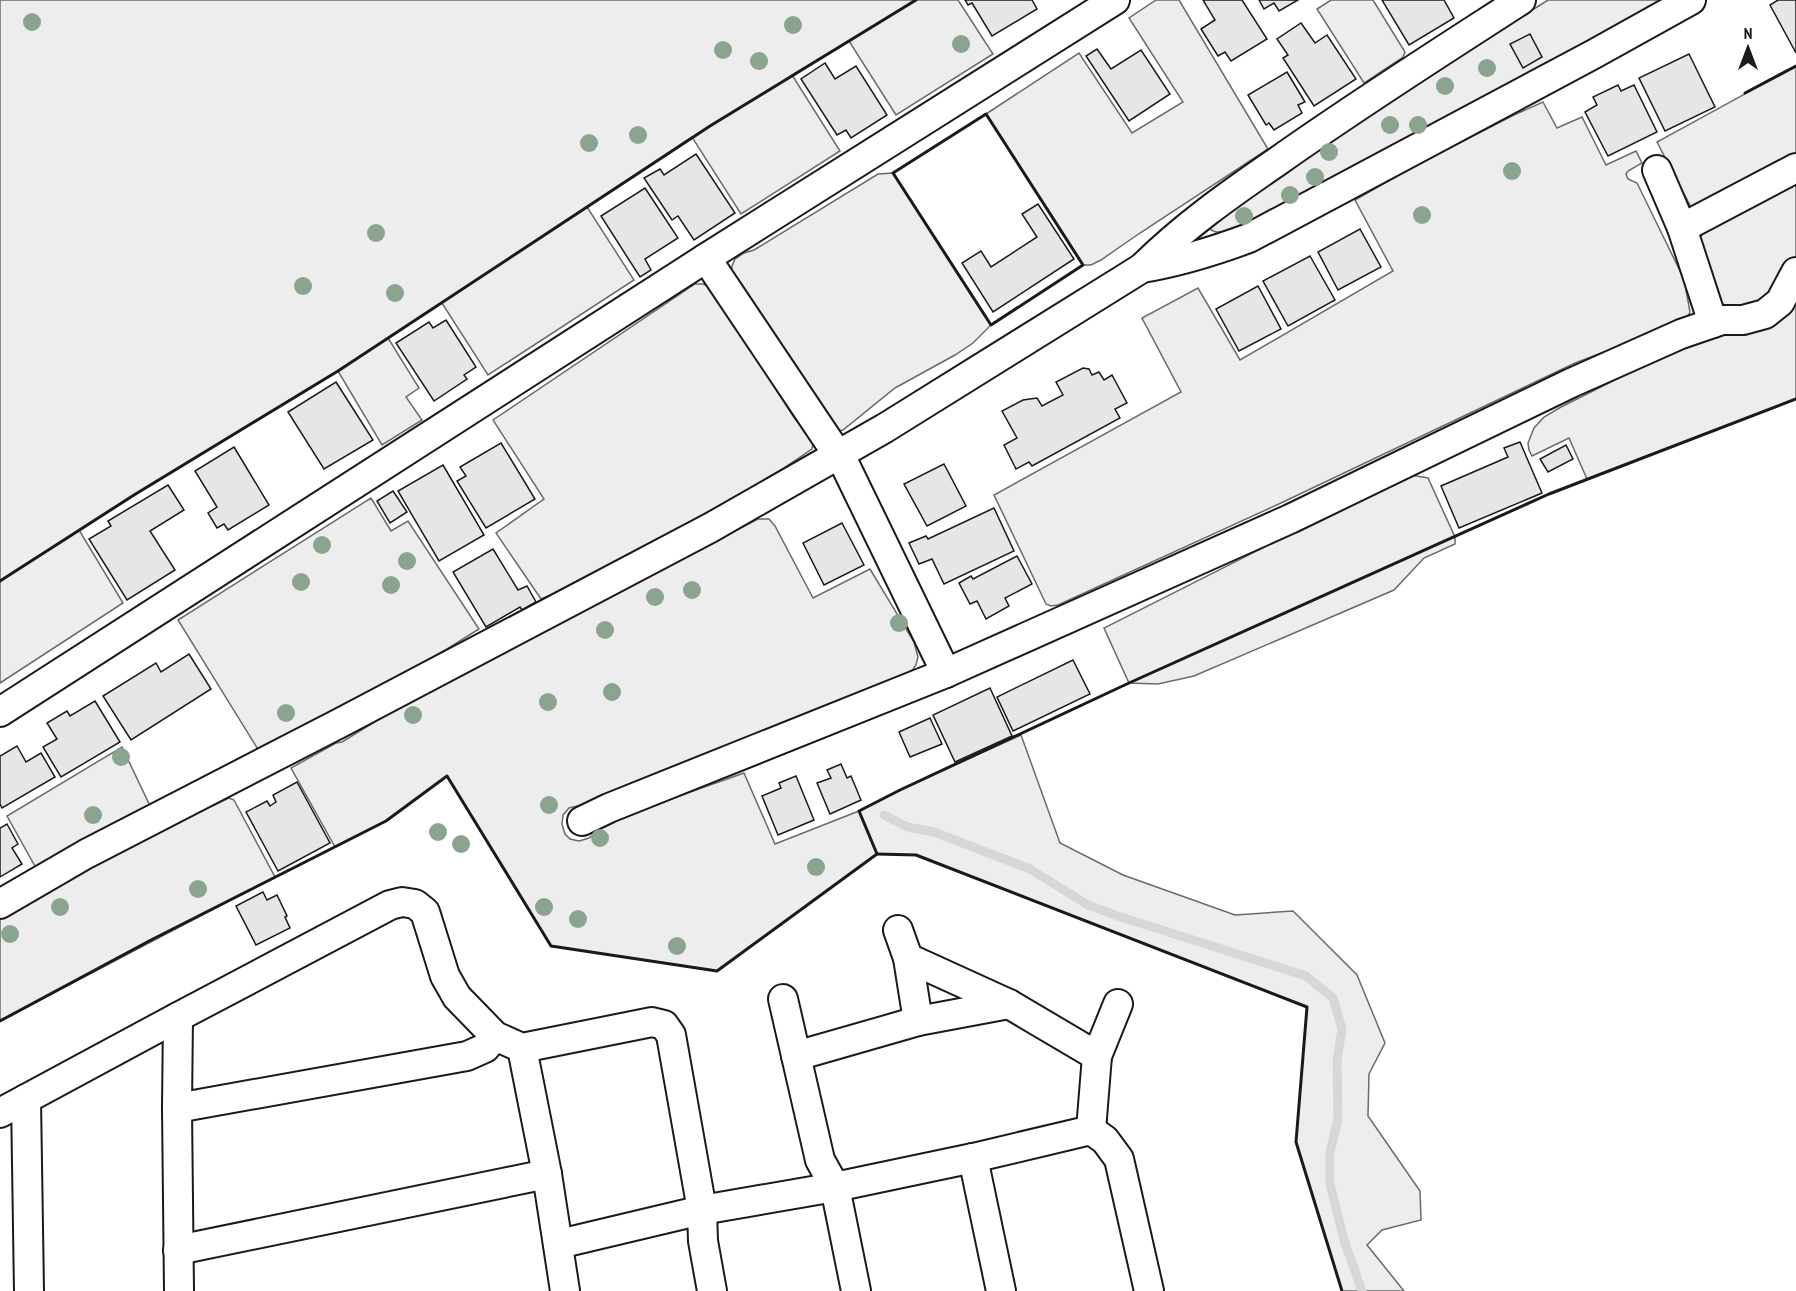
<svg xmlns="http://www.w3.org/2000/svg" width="1796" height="1291" font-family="'PT Sans Narrow',sans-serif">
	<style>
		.built { fill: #ededed; stroke: #6a6a6a; stroke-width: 1.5 }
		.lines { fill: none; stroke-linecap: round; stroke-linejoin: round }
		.stream { stroke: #d7d7d7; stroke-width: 9 }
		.building { fill: #e6e6e6; stroke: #1a1a1a; stroke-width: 1.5 }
		.minor-casing { stroke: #1a1a1a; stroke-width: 32 }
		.minor { stroke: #fff; stroke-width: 28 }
		.wall { stroke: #1a1a1a; stroke-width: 3 }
		.tree { fill: #8aa48f }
	</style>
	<rect width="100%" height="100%" fill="#fff"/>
	<g class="built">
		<polygon points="0,0 958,0 993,54 896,115 849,41 792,75 840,151 741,214 692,137 587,207 634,280 488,375 442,303 388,338 419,388 406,397 422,420 382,445 338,371 134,495 79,530 123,603 0,683"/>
		<polygon points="1156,0 1179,0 1268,149 1140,233 1101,260 1091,265 1083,265 986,114 1079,53 1132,133 1183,102 1129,18"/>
		<polygon points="1331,0 1373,0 1405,52 1403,57 1364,83 1317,9"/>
		<polygon points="1548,0 1670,0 1623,28 1471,103 1261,216 1225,232 1216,232 1211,230 1211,226 1345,129"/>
		<polygon points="1796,66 1796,155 1692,209 1657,142"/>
		<polygon points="1543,102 1557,128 1582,117 1606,165 1636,151 1642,163 1628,171 1626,174 1628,179 1637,183 1684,279 1690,312 1686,320 1660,331 1575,363 1281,503 1058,605 1051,606 1046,604 994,495 1181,392 1142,318 1198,288 1240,360 1393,271 1355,200 1418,164 1514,115"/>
		<polygon points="893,173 991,325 973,343 955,355 895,388 843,430 838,431 731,273 732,266 735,259 744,253 754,250 878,174"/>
		<polygon points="1796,180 1796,258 1765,302 1731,310 1722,303 1699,249 1701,236 1710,223"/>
		<polygon points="695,284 703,284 710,287 795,419 810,437 813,444 812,449 766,480 647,546 571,587 541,599 496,533 544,499 493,420"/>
		<polygon points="1796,289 1796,399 1587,479 1569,438 1532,456 1529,450 1528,443 1534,428 1544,417 1561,407"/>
		<polygon points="1411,475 1428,478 1455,537 1455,544 1424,558 1394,590 1194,676 1158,684 1129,683 1104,628 1332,513"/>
		<polygon points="371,498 391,531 408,521 479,629 447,649 363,697 259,751 178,620"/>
		<polygon points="758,519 769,519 775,526 813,598 870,569 914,642 918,657 916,665 911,672 586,804 569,808 563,815 562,824 565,834 570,839 579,841 589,838 606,823 628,814 744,773 775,844 859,811 900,790 1021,735 1060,843 1123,875 1235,915 1293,911 1357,975 1385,1043 1369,1074 1368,1116 1420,1191 1421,1220 1382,1230 1367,1245 1404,1291 1342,1291 1296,1142 1307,1007 916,855 877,854 717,971 551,946 447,776 386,821 335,847 291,768 336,743 342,742 394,710 486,660"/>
		<polygon points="122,747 151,808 36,868 7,816"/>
		<polygon points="229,798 234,800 275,877 0,1021 0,918 122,848"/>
	</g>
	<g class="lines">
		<polyline class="stream" points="884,815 907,827 934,832 1030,869 1088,905 1118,916 1306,976 1333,998 1342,1029 1337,1060 1338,1119 1330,1152 1330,1184 1344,1240 1362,1291"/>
	</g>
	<g class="building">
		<polygon points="965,0 1032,0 1037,9 992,36 972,3 968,5"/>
		<polygon points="1203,0 1242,0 1267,39 1231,61 1225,52 1218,56 1201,29 1215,20"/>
		<polygon points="1259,0 1298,0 1279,11 1274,3 1264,9"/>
		<polygon points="1382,0 1444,0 1454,18 1409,45"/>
		<polygon points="1778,0 1796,0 1796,53 1770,5"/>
		<polygon points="1301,23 1315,43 1327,35 1356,79 1314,106 1283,58 1288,55 1277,39"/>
		<polygon points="1530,34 1542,57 1523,68 1510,44"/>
		<polygon points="1097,49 1111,69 1141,50 1170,94 1129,121 1086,56"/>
		<polygon points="1689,54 1715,107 1665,131 1639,78"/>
		<polygon points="825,63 835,79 856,66 887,115 851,138 846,130 837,135 801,79"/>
		<polygon points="1287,72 1305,102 1298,105 1302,113 1274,130 1269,123 1266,125 1248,95"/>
		<polygon points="1618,85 1621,91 1634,85 1657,132 1608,156 1585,112 1597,105 1593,97"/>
		<polygon points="696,154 735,213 694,240 678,216 672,220 644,178 660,169 664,175"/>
		<polygon points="645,188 678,238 645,259 651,270 640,277 601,216"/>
		<polygon points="1038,204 1074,259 993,312 962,263 981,251 991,267 1037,237 1022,214"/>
		<polygon points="1360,229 1381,267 1338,290 1318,252"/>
		<polygon points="1310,256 1335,300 1288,326 1263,281"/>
		<polygon points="1258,286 1281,329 1239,351 1216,309"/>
		<polygon points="446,320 476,367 464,375 467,379 434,401 396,343 429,322 433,328"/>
		<polygon points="1083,368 1089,369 1092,375 1099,372 1104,380 1112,375 1127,403 1115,409 1120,418 1032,466 1029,462 1016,469 1004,445 1017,438 1002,411 1023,400 1037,398 1042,406 1063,395 1056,382"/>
		<polygon points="336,382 373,440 324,469 288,412"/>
		<polygon points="1520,442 1542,493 1459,528 1441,486 1508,457 1504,448"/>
		<polygon points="501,443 535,499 486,528 457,481 466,476 460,467"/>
		<polygon points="1566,445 1573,459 1548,472 1540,459"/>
		<polygon points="234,447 269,505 228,530 224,524 217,528 208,513 217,507 195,471"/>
		<polygon points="944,464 966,506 927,526 904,484"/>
		<polygon points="443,465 484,535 439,561 398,491"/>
		<polygon points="168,485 184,510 150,531 175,570 127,600 89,539 111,526 108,521"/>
		<polygon points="393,491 407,512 390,523 377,501"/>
		<polygon points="994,508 1014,551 944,584 932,559 919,564 909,543 926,536 928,539"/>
		<polygon points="842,523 864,565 824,585 803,543"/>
		<polygon points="493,549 518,590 527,586 536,602 522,610 520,607 486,627 453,572"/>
		<polygon points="1017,556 1032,584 1005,598 1009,606 986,619 977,601 970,604 959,583 971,576 973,579"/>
		<polygon points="189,654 211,689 131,740 103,696 156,663 161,672"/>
		<polygon points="1073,660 1090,694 1013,731 997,697"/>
		<polygon points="990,688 1012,736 955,762 933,715"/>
		<polygon points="95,701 120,742 61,777 43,747 57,739 47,723 67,711 70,716"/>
		<polygon points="930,718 942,744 910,757 899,732"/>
		<polygon points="17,746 26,762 41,753 55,777 2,808 0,804 0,756"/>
		<polygon points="841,764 847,778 851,776 861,800 830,814 817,783 831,778 827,770"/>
		<polygon points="796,776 814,820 778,835 762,796 781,788 779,783"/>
		<polygon points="297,782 330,843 278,871 246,812 267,801 270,806 276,802 273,795"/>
		<polygon points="7,824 18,844 12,848 22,864 0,877 0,828"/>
		<polygon points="263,892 267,900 277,895 287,916 285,917 290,928 256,945 236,906"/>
	</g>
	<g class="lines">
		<defs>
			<g id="minor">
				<polyline points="1657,170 1682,228 1713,323"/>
				<polyline points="1682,228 1796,168"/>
				<polyline points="706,258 846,467 946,673"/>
				<path d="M1142 268C1183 227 1230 194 1278 161 1357 105 1439 53 1521 0"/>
				<polyline points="0,712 706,258 1115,0"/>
				<polyline points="582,821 609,808 946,673 1290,519 1571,383 1681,334 1713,323 1722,320 1743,320 1765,314 1780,302 1796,272"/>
				<path d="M0 904 86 854 340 723 710 528 885 428 1142 268C1179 262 1214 251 1249 238L1594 54 1691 0"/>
				<polyline points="898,930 908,958 918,1021"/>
				<polyline points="908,958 1009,1004 1097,1056"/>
				<polyline points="783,999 820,1160 835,1187 856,1291"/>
				<polyline points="178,1017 177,1108 179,1291"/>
				<polyline points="522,1048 547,1174 565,1291"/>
				<polyline points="796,1056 918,1021 1009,1004"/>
				<polyline points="26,1099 29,1291"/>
				<polyline points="177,1108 467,1056 485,1048 495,1036"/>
				<polyline points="0,1113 178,1017 390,905 402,902 415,904 425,912 445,976 457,997 495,1036 522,1048 652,1022 664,1025 671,1035 702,1210 703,1241 712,1291"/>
				<polyline points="1091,1130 1097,1056 1118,1004"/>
				<polyline points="973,1158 1001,1291"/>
				<polyline points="559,1244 702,1210 835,1187 973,1158 1091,1130 1105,1140 1119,1159 1149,1291"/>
				<polyline points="178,1250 547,1174"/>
			</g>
		</defs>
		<use href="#minor" class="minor-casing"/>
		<use href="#minor" class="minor"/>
		<g class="wall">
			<polyline points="1745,93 1796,66"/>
			<polygon points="986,114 1083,265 991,325 893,173"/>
			<polyline points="0,581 134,495 338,371 710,126 916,0"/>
			<polyline points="877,854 916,855 1307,1007 1296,1142 1342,1291"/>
			<polyline points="0,1021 151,940 386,821 447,776 551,946 717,971 877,854 859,811 900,790 1129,683 1549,494 1796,399"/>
		</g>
	</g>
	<g class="tree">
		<circle cx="32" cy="22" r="9"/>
		<circle cx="793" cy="25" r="9"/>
		<circle cx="961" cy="44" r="9"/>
		<circle cx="723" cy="50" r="9"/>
		<circle cx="759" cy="61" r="9"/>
		<circle cx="1487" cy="68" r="9"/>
		<circle cx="1445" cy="86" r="9"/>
		<circle cx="1390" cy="125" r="9"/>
		<circle cx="1418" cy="125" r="9"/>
		<circle cx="638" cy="135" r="9"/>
		<circle cx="589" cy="143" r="9"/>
		<circle cx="1329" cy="152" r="9"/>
		<circle cx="1512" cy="171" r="9"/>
		<circle cx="1315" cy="177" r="9"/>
		<circle cx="1290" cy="195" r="9"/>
		<circle cx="1422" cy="215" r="9"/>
		<circle cx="1244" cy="216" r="9"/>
		<circle cx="376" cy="233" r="9"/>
		<circle cx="303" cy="286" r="9"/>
		<circle cx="395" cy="293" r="9"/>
		<circle cx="322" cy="545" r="9"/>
		<circle cx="407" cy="561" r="9"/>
		<circle cx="301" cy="582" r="9"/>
		<circle cx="391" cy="585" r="9"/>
		<circle cx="692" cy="590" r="9"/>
		<circle cx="655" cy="597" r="9"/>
		<circle cx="899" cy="623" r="9"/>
		<circle cx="605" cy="630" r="9"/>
		<circle cx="612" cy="692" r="9"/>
		<circle cx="548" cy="702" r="9"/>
		<circle cx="286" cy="713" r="9"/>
		<circle cx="413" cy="715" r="9"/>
		<circle cx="121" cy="757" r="9"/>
		<circle cx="549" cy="805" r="9"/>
		<circle cx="93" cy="815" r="9"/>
		<circle cx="438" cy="832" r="9"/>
		<circle cx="600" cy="838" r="9"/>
		<circle cx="461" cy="844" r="9"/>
		<circle cx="816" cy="867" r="9"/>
		<circle cx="198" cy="889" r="9"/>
		<circle cx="60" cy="907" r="9"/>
		<circle cx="544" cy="907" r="9"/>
		<circle cx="578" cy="919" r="9"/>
		<circle cx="10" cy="934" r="9"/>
		<circle cx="677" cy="946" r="9"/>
	</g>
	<g transform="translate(1748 48)" stroke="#ffffff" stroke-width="4.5" paint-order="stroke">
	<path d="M0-4.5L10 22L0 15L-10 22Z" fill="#1a1a1a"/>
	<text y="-9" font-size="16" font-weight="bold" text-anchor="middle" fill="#1a1a1a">N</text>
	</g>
</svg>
